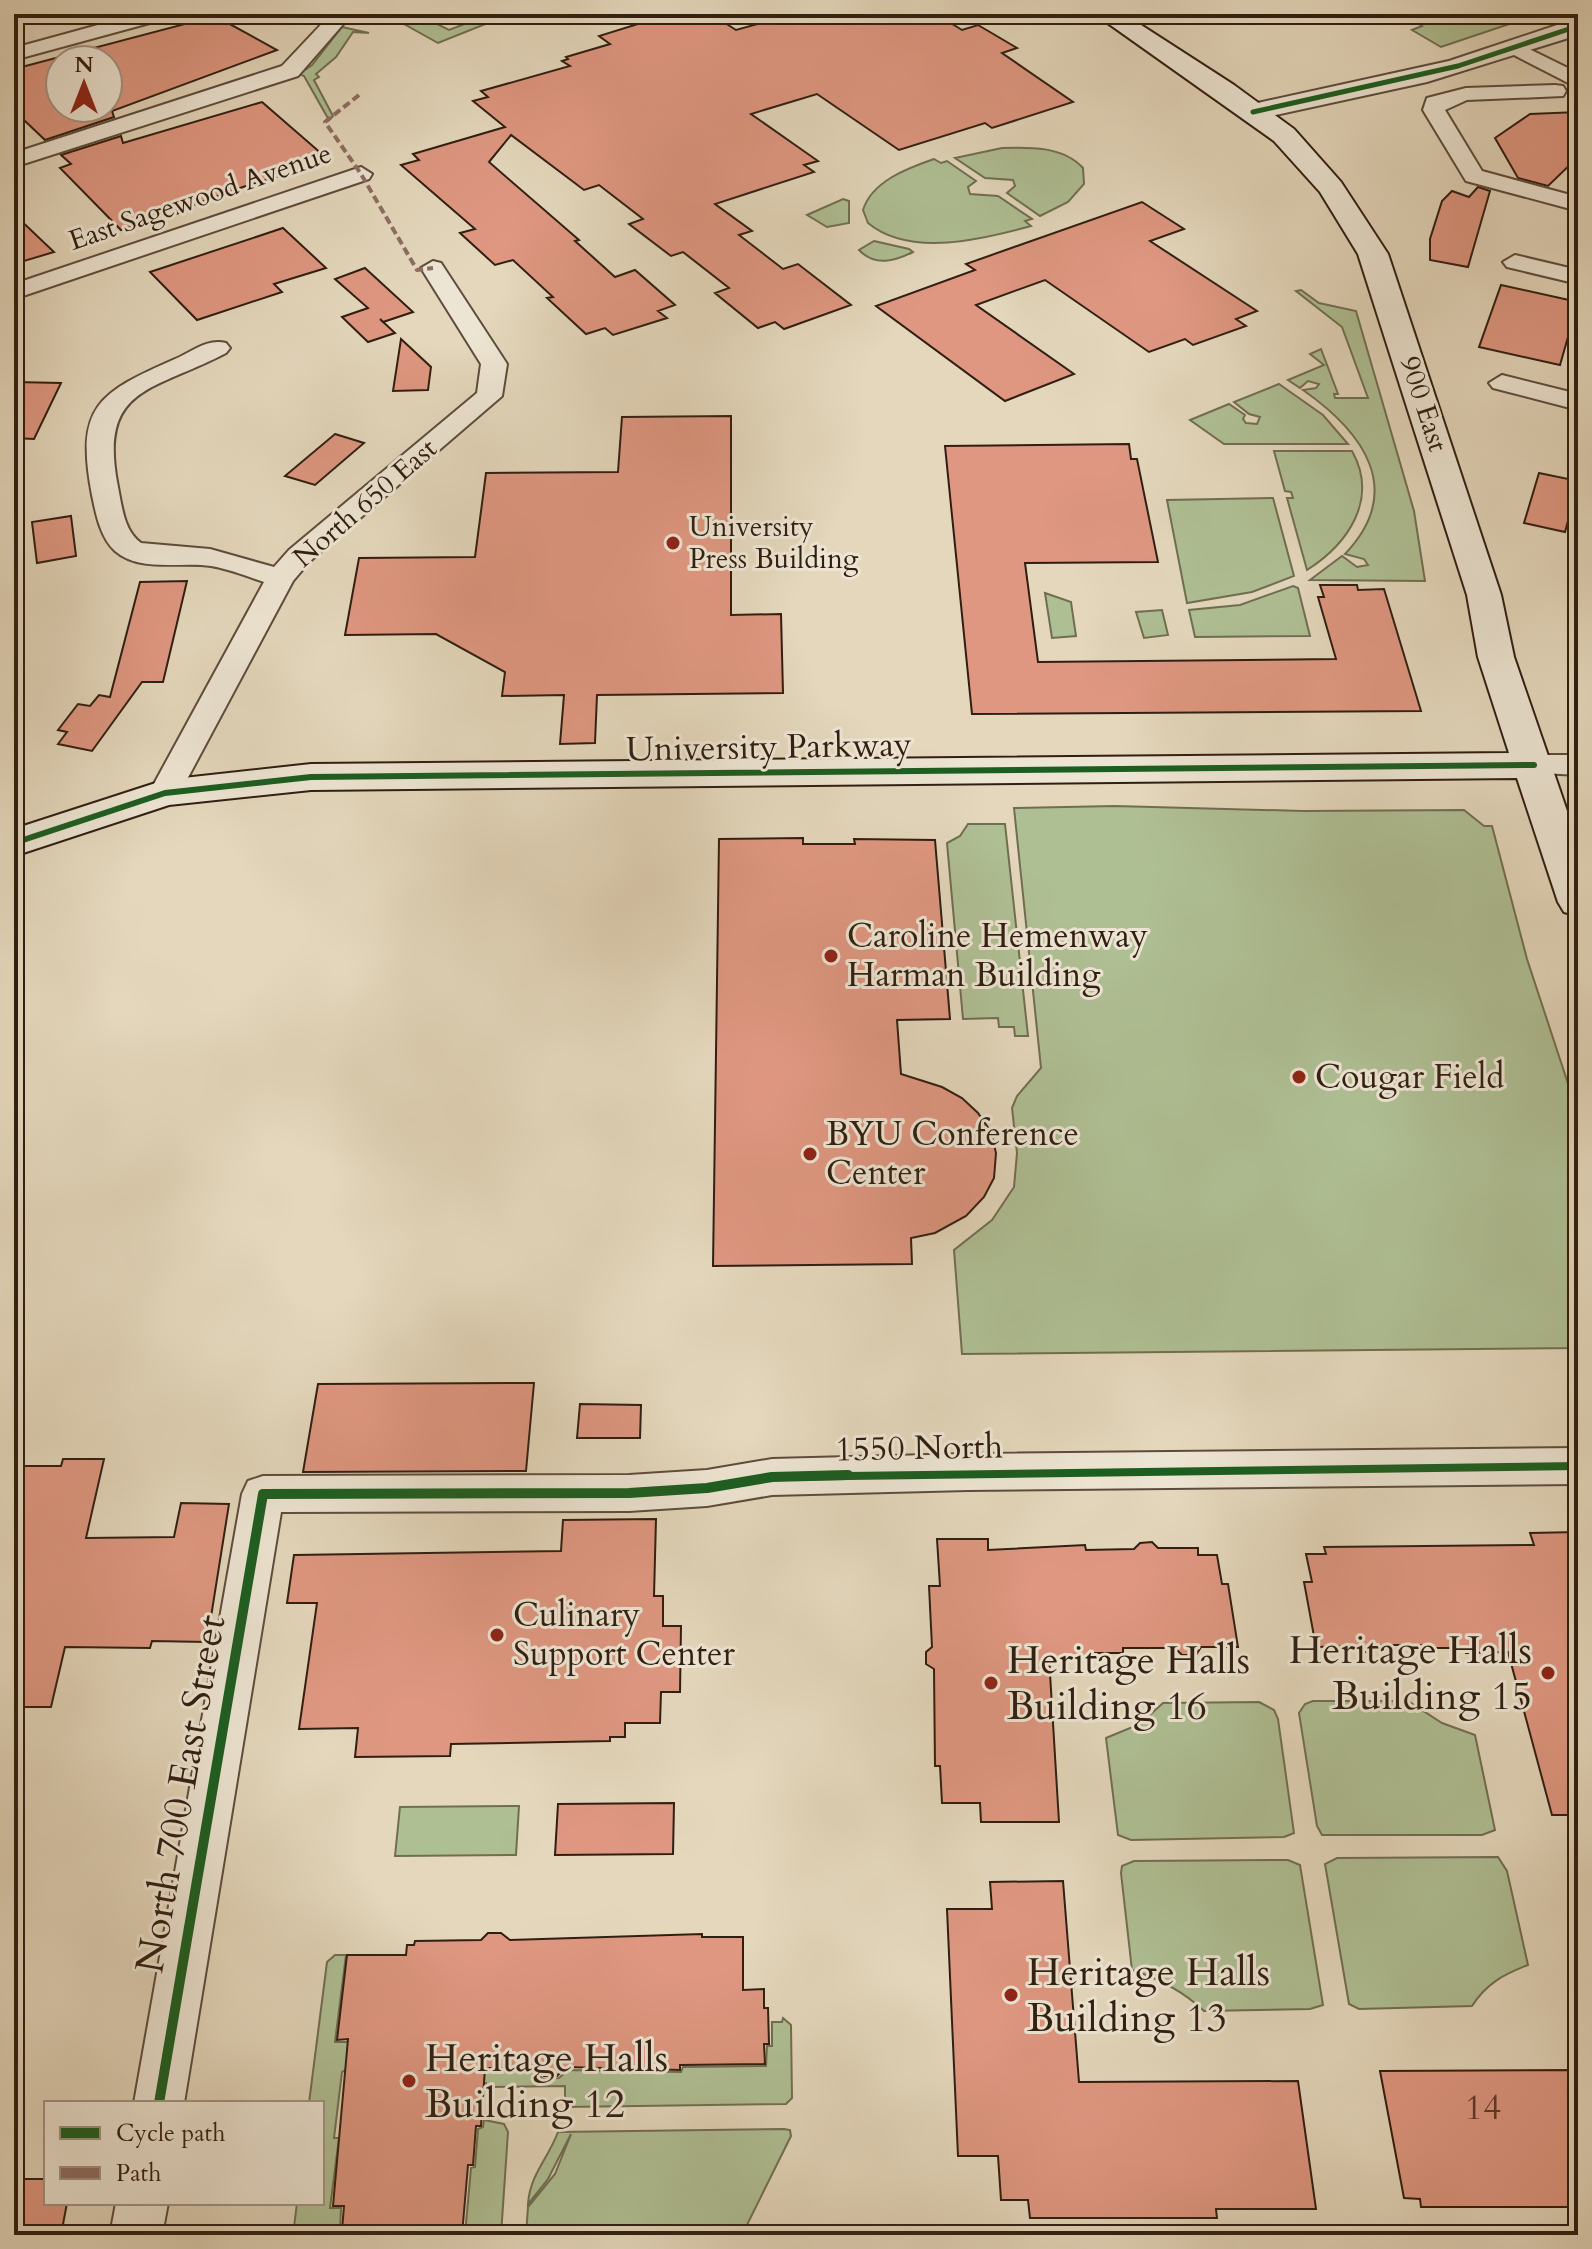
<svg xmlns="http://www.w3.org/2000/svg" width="1592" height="2249" font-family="Cardo,serif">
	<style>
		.green { fill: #afbf94; stroke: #706e52; stroke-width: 2 }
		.building { fill: #df9781; stroke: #301e11; stroke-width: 2; fill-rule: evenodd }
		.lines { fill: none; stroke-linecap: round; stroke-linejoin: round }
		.minor-casing { stroke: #5d4c3c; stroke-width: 4 }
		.tertiary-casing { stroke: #5d4c3c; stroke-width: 4 }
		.secondary-casing { stroke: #301e11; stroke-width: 4 }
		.minor { fill: #ede5d3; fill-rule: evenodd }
		.tertiary { fill: #ede5d3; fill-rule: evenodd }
		.secondary { fill: #ede5d3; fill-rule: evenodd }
		.quiet { stroke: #8d6e63; stroke-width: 4; stroke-dasharray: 8 4; stroke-linecap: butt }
		.cycleway-far3-casing { stroke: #ede5d3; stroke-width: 8 }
		.cycleway-far2-casing { stroke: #ede5d3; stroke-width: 10 }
		.cycleway-far1-casing { stroke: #ede5d3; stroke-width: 13 }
		.cycleway-casing { stroke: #ede5d3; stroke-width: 15 }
		.cycleway-far3 { stroke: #1b5e20; stroke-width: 5 }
		.cycleway-far2 { stroke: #1b5e20; stroke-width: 6 }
		.cycleway-far1 { stroke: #1b5e20; stroke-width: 8 }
		.cycleway { stroke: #1b5e20; stroke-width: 10 }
		.poi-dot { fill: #8f2418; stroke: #ede5d3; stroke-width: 3 }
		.labels { text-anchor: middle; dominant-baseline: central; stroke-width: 6; stroke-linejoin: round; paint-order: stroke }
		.far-street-label { font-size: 28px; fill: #301e11; stroke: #ede5d3 }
		.far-poi-label { font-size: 28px; fill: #301e11; stroke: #ede5d3; text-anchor: start }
		.street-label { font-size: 34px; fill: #301e11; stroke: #ede5d3 }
		.poi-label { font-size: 34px; fill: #301e11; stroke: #ede5d3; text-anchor: start }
		.near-number-label { font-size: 36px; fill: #5c3c2d }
		.near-poi-label { font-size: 40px; fill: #301e11; stroke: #ede5d3; text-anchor: start }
		.near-street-label { font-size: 40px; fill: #301e11; stroke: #ede5d3 }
	</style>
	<rect width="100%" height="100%" fill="#e4d7bc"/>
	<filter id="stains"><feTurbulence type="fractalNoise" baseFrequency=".0025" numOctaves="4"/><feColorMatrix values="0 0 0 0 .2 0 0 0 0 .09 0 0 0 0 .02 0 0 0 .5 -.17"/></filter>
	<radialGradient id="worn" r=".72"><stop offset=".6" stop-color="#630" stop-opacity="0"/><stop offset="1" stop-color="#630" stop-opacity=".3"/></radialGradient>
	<g class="green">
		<polygon points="353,14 417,14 449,30 478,19 472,14 503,17 438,43 402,23 355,18 351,16"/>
		<polygon points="1401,14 1539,14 1441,47 1412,30 1422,26"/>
		<polygon points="342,27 369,33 353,32 336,57 316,74 319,77 314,80 333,116 329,120 304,76 299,74 312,65"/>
		<path d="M1002 148C1029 147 1063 146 1083 168L1084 184 1068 202 1040 216 1007 193 1015 186 1013 180 985 178 955 158Z"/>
		<path d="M934 159 941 163 947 161 976 181 968 187 970 194 998 196 1032 219 1025 221 1031 226C984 239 910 258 868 223L863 210C872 181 908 168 934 159Z"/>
		<polygon points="843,199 849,201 849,223 827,227 807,215"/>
		<path d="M874 241 909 249 913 252C895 261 875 267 859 250Z"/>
		<path d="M1301 290 1319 303 1356 311 1414 511 1425 581 1310 580 1342 556 1357 567 1368 565 1364 559 1345 554C1406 490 1363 432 1303 390L1316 388 1319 384 1308 381 1300 388 1288 380 1324 365 1310 354 1321 349 1338 394H1334L1335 398H1368L1342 327 1296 291Z"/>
		<polygon points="1279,384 1323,415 1348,444 1224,444 1190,420 1229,404 1245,415 1243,419 1246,423 1257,424 1260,417 1249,414 1234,402"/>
		<path d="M1274 451H1352C1379 499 1348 544 1307 570L1287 498H1293L1291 492 1285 491Z"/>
		<polygon points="1273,498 1294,576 1252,592 1187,603 1167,500"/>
		<polygon points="1293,586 1298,588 1310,636 1195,637 1189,610 1240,605"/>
		<polygon points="1045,593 1071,602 1076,636 1052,638"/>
		<polygon points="1162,610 1168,635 1144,638 1136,612"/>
		<polygon points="1115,806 1303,811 1464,810 1484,826 1492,826 1527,959 1578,1114 1578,1348 962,1354 954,1250 992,1220 1014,1187 1017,1153 1012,1108 1017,1096 1041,1068 1014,808"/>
		<polygon points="968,824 1005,824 1028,1036 1015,1036 1014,1027 999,1027 998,1018 963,1019 947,843 960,836"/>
		<polygon points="1313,1701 1408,1701 1442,1723 1475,1735 1495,1830 1482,1835 1322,1835 1317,1826 1299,1713 1305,1704"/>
		<polygon points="1259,1702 1274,1710 1278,1719 1294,1833 1284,1837 1131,1840 1118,1835 1106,1738 1140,1724 1163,1703"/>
		<polygon points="519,1806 516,1855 395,1856 400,1807"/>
		<path d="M1498 1857 1507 1871 1528 1965C1504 1974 1486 1984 1472 2006L1359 2009 1349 2004 1325 1864 1337 1858Z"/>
		<path d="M1134 1861 1288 1860 1300 1865 1323 2005 1310 2009 1204 2011C1183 1991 1160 1979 1132 1970L1121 1873 1122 1866Z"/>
		<polygon points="335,1955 346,1955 335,2042 349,2042 346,2070 342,2072 334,2138 339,2138 330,2208 341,2208 340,2233 375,2235 293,2235 297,2203 322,2203 322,2103 309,2103 327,1962"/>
		<polygon points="783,2018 791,2025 792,2098 786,2104 565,2107 565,2086 486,2087 486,2083 478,2083 479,2070 535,2070 543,2079 559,2078 568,2070 681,2072 683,2067 766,2066 767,2046 772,2046 772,2022 782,2022"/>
		<polygon points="484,2120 504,2124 508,2132 501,2235 465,2235 471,2168 475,2167 478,2129 483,2127"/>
		<path d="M784 2129 790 2130 791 2136 742 2235H526L528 2207 555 2174 571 2134 548 2179 528 2204C530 2174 548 2159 558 2132Z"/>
	</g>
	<g class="building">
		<polygon points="670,14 711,14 736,30 794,14 936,14 962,30 978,25 1017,48 1002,53 1073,102 992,128 985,123 899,150 817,94 751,114 818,161 804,165 814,172 715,204 752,231 739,235 783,269 798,264 851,305 784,329 775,322 758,328 715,293 729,288 683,252 671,256 629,224 643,219 599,185 584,190 511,135 489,162 579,240 575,241 615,277 635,270 675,305 658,311 667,318 613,335 605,328 586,334 547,298 553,297 513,260 495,265 460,233 475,229 401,165 419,160 413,154 505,127 473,101 488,97 481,91 570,66 562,61 568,59 566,57 610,44 599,36"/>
		<path d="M215 16 277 50 112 111 114 117 45 140 25 121 14 125V69ZM60 60H108V108H60Z"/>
		<polygon points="262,102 330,161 243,187 177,211 179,213 121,230 60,168 71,164 61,155 121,136 123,143"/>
		<polygon points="1578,112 1578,157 1548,186 1518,178 1495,138 1530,114"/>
		<polygon points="1478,187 1490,191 1468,267 1430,260 1430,239 1442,201 1452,191 1469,197"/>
		<polygon points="1142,202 1184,229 1150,241 1257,311 1236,319 1246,326 1193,345 1185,339 1149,352 1045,280 976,305 1074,374 1005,401 876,306 975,270 966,264"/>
		<polygon points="14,214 54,252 14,264"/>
		<polygon points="283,228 326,268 274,284 282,292 197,320 150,272"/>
		<polygon points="365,268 413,312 383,322 380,319 395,333 368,342 342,317 368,308 335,279"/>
		<polygon points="1501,285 1578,302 1560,365 1479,347"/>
		<polygon points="401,339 431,367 428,390 393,391"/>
		<polygon points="14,382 61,383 34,439 14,438"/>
		<polygon points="731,416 731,615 781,614 783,693 597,695 595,743 560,744 564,695 502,696 505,672 436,634 345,635 359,558 475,557 486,473 618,472 622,417"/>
		<polygon points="335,434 364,443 315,485 285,476"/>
		<polygon points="1129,444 1131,459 1137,459 1158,562 1025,563 1038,662 1336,659 1318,597 1324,597 1320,585 1357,585 1358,590 1384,589 1421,711 972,714 945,446"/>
		<polygon points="1539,473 1578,481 1578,523 1568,521 1565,532 1524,523"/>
		<polygon points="71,516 76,556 37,563 32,522"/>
		<polygon points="187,581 163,682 142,682 92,751 58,744 67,732 58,730 78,704 90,706 99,695 110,697 140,582"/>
		<polygon points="803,838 803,844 855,844 854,839 935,840 950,1019 897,1020 901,1074 942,1087 962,1098 978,1113 991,1132 996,1153 994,1178 984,1197 966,1216 935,1233 911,1238 912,1264 713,1266 719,839"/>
		<polygon points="534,1383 526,1471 303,1472 318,1384"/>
		<polygon points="580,1404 641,1405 640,1438 577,1438"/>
		<polygon points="63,1459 104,1459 86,1538 174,1537 181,1503 229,1504 207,1642 152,1641 150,1648 65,1647 51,1707 14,1707 14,1466 61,1466"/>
		<polygon points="656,1519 654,1596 663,1596 663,1626 681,1626 680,1692 661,1692 660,1723 625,1723 625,1737 610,1737 610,1741 451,1744 450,1756 355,1757 358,1728 299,1729 317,1603 287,1603 294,1555 561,1551 563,1520"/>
		<polygon points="1578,1532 1578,1815 1552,1815 1508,1652 1466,1653 1465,1648 1433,1648 1432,1645 1381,1645 1373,1652 1362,1652 1355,1646 1316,1647 1304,1582 1312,1582 1306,1554 1326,1554 1324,1547 1534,1545 1530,1533"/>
		<polygon points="937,1539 988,1539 988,1550 1085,1545 1086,1550 1134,1549 1140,1543 1152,1542 1158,1548 1198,1548 1198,1555 1217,1555 1222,1584 1228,1584 1238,1647 1201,1647 1196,1655 1182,1655 1175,1648 1123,1648 1123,1653 1092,1653 1092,1657 1049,1657 1059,1822 981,1822 980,1803 942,1803 940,1766 935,1766 934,1669 926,1664 926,1652 932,1647 929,1586 940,1586"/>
		<polygon points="674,1803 673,1854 555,1855 558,1804"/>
		<polygon points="1063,1881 1079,2082 1298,2081 1316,2209 1216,2209 1217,2218 1030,2218 1028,2200 1001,2200 998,2156 958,2156 947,1909 992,1909 990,1882"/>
		<polygon points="488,1933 501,1933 510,1940 702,1934 702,1937 743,1937 743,1990 764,1989 764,2008 768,2008 769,2044 764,2044 765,2064 680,2065 680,2070 566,2067 557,2076 544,2076 537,2068 485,2068 481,2126 476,2126 473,2165 468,2165 462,2235 376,2235 377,2230 342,2231 344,2206 333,2206 348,2039 337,2040 347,1955 406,1955 407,1945 414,1945 415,1941 481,1940"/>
		<polygon points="1578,2070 1578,2207 1421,2207 1420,2199 1404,2198 1380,2071"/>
		<polygon points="14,2179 46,2179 46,2203 67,2203 61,2235 14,2235"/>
	</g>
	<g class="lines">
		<defs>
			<g id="minor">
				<polygon points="138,14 171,14 168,18 14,60 14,48"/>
				<polygon points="331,14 352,14 298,76 14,167 14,153 282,66"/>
				<polygon points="1519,44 1578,73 1578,88 1512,54 1509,50 1512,46"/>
				<polygon points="1555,85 1563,86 1566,91 1563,96 1467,100 1445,110 1482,171 1578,197 1578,211 1466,181 1423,110 1427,98 1466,88"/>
				<polygon points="361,167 372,174 369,179 14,299 14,284"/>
				<polygon points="1515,255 1578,270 1578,284 1507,267 1503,262"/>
				<path d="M433 261 441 263 507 364 502 396 309 562 293 581 176 800 165 803 154 800 149 793 264 582C246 576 229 569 211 566 182 561 140 573 115 551 100 537 96 514 92 495 75 406 98 393 175 359 192 352 207 338 226 343L230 348 226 353C152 392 98 386 118 487 122 507 124 531 141 543L210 549 274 567 289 550 477 393 481 364 421 268Z"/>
				<polygon points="1502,375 1578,394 1578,410 1493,388 1489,383"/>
				<polygon points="1534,755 1578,755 1578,775 1523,772 1519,765 1523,758"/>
				<polygon points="1578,1448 1578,1484 968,1490 772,1495 707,1506 629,1511 281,1512 184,2103 134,2103 242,1494 248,1481 263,1476 629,1475 707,1470 772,1459 968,1454"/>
				<polygon points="116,2203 168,2203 162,2235 110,2235"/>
			</g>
			<polygon id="tertiary" points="1578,18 1578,35 1427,82 1253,120 1244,118 1240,112 1244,106 1253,104 1449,61"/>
			<polygon id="secondary" points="1095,14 1124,14 1234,85 1294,129 1341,182 1388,254 1501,595 1514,657 1578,843 1578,916 1564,912 1558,902 1517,778 311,790 169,805 14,856 14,829 165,780 311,764 1509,753 1478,657 1467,595 1358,254 1320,192 1274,141"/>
		</defs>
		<use href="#minor" class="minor-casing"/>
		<use href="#tertiary" class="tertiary-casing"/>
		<use href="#secondary" class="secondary-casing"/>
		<use href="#minor" class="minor"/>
		<use href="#tertiary" class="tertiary"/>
		<use href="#secondary" class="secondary"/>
		<polyline class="quiet" points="359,95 325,122 361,174 417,270 433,268"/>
		<defs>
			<polyline id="cycleway-far3" points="1253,112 1458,66 1578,26"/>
			<polyline id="cycleway-far2" points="14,843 165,793 311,777 1534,765"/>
			<polyline id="cycleway-far1" points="772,1477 1578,1466"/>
			<polyline id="cycleway" points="159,2103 263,1494 629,1493 707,1488 772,1477 848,1475"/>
		</defs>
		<use href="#cycleway-far3" class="cycleway-far3-casing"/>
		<use href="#cycleway-far2" class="cycleway-far2-casing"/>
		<use href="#cycleway-far1" class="cycleway-far1-casing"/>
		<use href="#cycleway" class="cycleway-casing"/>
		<use href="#cycleway-far3" class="cycleway-far3"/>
		<use href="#cycleway-far2" class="cycleway-far2"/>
		<use href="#cycleway-far1" class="cycleway-far1"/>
		<use href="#cycleway" class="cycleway"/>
	</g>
	<g class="poi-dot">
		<circle cx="673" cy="543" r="8"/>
		<circle cx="831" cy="956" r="8"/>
		<circle cx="1299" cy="1077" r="8"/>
		<circle cx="810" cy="1154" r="8"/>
		<circle cx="497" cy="1635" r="8"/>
		<circle cx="1548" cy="1673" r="8"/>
		<circle cx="991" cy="1683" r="8"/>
		<circle cx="1011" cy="1995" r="8"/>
		<circle cx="409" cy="2081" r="8"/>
	</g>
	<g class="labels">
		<g class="far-street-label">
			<text transform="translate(200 197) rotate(-19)">East Sagewood Avenue</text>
			<text transform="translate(1424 404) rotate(72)">900 East</text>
			<text transform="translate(365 503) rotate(-41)">North 650 East</text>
		</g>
		<g class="far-poi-label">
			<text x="689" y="527">University<tspan x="689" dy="32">Press Building</tspan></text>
		</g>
		<g class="street-label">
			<text transform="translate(769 747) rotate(-1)">University Parkway</text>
			<text transform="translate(919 1448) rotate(-1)">1550 North</text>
		</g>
		<g class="poi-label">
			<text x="847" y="936">Caroline Hemenway<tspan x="847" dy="39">Harman Building</tspan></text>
			<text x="1315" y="1077">Cougar Field</text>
			<text x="826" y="1134">BYU Conference<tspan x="826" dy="39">Center</tspan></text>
			<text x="513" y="1615">Culinary<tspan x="513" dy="39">Support Center</tspan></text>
		</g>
		<g class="near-number-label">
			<text x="1483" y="2107">14</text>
		</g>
		<g class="near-poi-label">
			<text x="1532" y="1650" text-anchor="end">Heritage Halls<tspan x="1532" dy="46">Building 15</tspan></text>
			<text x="1007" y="1660">Heritage Halls<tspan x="1007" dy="46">Building 16</tspan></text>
			<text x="1027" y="1972">Heritage Halls<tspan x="1027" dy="46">Building 13</tspan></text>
			<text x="425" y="2058">Heritage Halls<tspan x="425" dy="46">Building 12</tspan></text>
		</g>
		<g class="near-street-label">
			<text transform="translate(181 1794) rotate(-80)">North 700 East Street</text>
		</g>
	</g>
	<rect width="1592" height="2249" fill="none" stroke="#e4d7bc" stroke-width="48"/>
	<rect x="16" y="16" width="1560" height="2217" fill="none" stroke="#301e11" stroke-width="4"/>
	<rect x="24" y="24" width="1544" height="2201" fill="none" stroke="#301e11" stroke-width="2"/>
	<rect x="44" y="2101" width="280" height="104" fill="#ede5d3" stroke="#a19585" stroke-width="2"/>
	<rect x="60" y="2127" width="40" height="12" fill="#1b5e20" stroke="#a19585" stroke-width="2"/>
	<text x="116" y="2141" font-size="24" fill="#301e11">Cycle path</text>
	<rect x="60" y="2167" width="40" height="12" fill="#8d6e63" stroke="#a19585" stroke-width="2"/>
	<text x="116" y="2181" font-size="24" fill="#301e11">Path</text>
	<g transform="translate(84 84)"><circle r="38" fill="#ede5d3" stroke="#a19585" stroke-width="2"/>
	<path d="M0-6L14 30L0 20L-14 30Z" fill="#8f2418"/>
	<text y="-12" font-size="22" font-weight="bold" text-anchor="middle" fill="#301e11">N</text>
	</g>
	<rect width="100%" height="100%" filter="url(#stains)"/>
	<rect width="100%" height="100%" fill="url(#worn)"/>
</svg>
